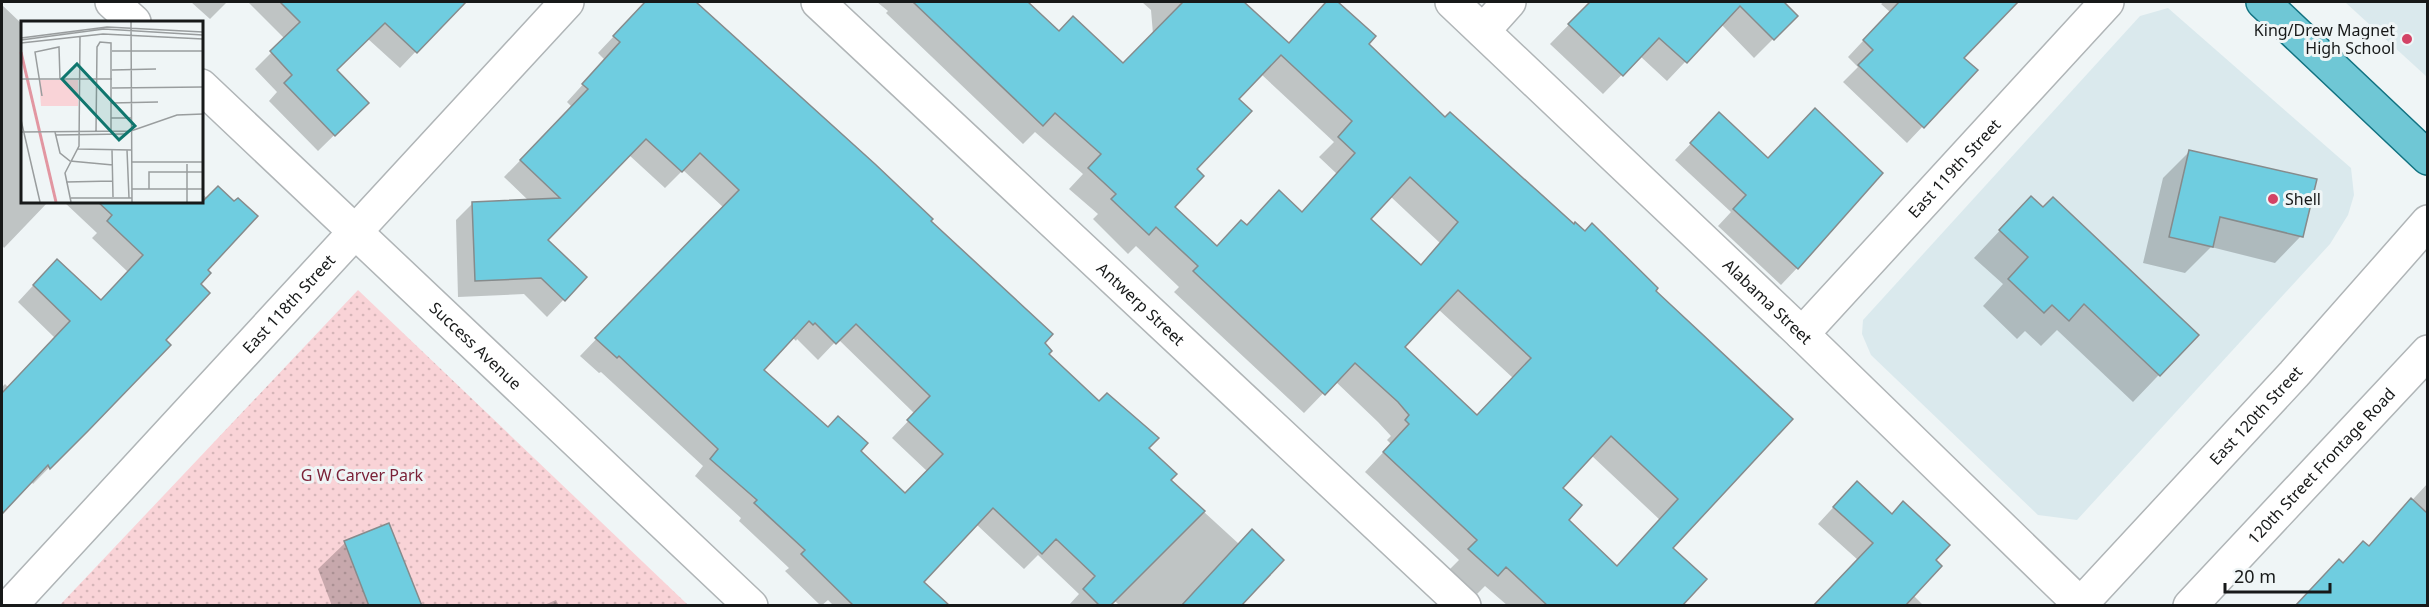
<svg xmlns="http://www.w3.org/2000/svg" width="2429" height="607" font-family="'Noto Sans',sans-serif">
	<style>
		.built { fill: #dae9ed }
		.park { fill: url(#park-dots) }
		.shadow { fill: #0003; fill-rule: evenodd }
		.building { fill: #6fcde0; stroke: #868b8c; stroke-width: 1.5; fill-rule: evenodd }
		.lines { fill: none; stroke-linecap: round; stroke-linejoin: round }
		.minor-casing { stroke: #b0b5b7; stroke-width: 36 }
		.major-casing { stroke: #127281; stroke-width: 36 }
		.minor { stroke: #fff; stroke-width: 33 }
		.major { stroke: #6fc7d5; stroke-width: 33 }
		.poi-dot { fill: #d34366; stroke: #eff5f6; stroke-width: 2 }
		.labels { text-anchor: middle; dominant-baseline: central; stroke-width: 6; stroke-linejoin: round; paint-order: stroke }
		.poi-label { font-size: 16px; fill: #171919; stroke: #eff5f6; text-anchor: end }
		.street-label { font-size: 16px; fill: #171919; stroke: #eff5f6 }
		.park-label { font-size: 16px; fill: #7b2238; stroke: #eff5f6 }
		.inset-river { fill: none; stroke: #e296a1; stroke-width: 3 }
		.inset-road { fill: none; stroke: #999d9e; stroke-width: 1.5 }
		.view { fill: #0f766e; fill-opacity: 0.15; stroke: #0f766e; stroke-width: 3 }
		.inset-edge { fill: none; stroke: #171919; stroke-width: 3 }
	</style>
	<defs>
		<pattern id="park-dots" width="8" height="8" patternUnits="userSpaceOnUse" patternTransform="scale(1.5)"><rect width="8" height="8" fill="#f9d3d7"/><path d="M2 2h.1M6 6h.1" fill="none" stroke="#d5b5b8" stroke-width="1.8" stroke-linecap="round"/></pattern>
	</defs>
	<rect width="100%" height="100%" fill="#eff5f6"/>
	<g class="built">
		<polygon points="2345,2 2427,2 2427,77"/>
		<polygon points="2168,8 2351,168 2354,195 2348,215 2330,244 2077,520 2038,515 1871,355 1862,334 1863,320 2140,16"/>
	</g>
	<polygon class="park" points="358,290 688,605 59,606"/>
	<g class="shadow">
		<polygon points="191,2 227,2 210,19"/>
		<polygon points="248,2 463,2 400,68 367,38 335,70 367,103 318,151 269,101 277,92 255,69 285,39"/>
		<path d="M646 2H691L874 165 929 221 1043 344 1047 354 1147 449 1169 480 1239 544 1238 606H1120L1114 600 1108 606H1068L1079 594 1038 555 1024 569 976 524 922 582 948 606H834L828 600 821 606 785 571 789 568 739 521 741 518 695 476 703 466 601 372 599 373 580 356 723 207 683 170 665 188 629 155 546 240 585 277 547 317 524 294 458 297 456 220 473 203 529 201 504 177 572 107 567 102 605 60 598 53ZM792 337 796 341 797 339 818 360 838 339 915 414 892 438 928 472 905 495 859 451 827 429 762 370Z"/>
		<path d="M877 2H1026L1058 33 1123 65 1153 34 1151 10 1142 2H1241L1288 45 1328 2H1336L1374 36 1367 44 1445 119 1654 291 1791 419 1671 548 1680 606H1508L1485 586 1477 594 1450 569 1459 560 1365 472 1391 444 1387 440 1391 436 1378 422 1335 381 1304 413 1174 292 1179 287 1136 246 1128 254 1093 219 1098 214 1069 189 1083 174 1035 132 1023 144 886 13 888 11ZM1261 74 1334 142 1319 157 1337 174 1301 213 1246 227 1216 247 1173 207 1237 100ZM1390 196 1440 243 1420 266 1369 219ZM1438 309 1513 378 1476 417 1403 347ZM1591 455 1660 520 1616 567 1566 520 1561 488Z"/>
		<polygon points="1591,2 1783,2 1796,16 1754,58 1721,24 1667,81 1640,56 1603,94 1550,44"/>
		<polygon points="1884,2 1954,2 1958,6 1962,2 2016,2 1962,58 1976,70 1907,143 1843,82 1858,67 1848,57 1890,12 1881,4"/>
		<polygon points="2,5 22,24 22,201 49,201 4,248 2,245"/>
		<polygon points="1703,131 1834,229 1781,285 1718,226 1731,212 1675,160"/>
		<polygon points="2189,152 2301,236 2275,263 2211,247 2185,273 2143,263 2163,178"/>
		<polygon points="201,193 207,198 206,270 164,340 169,345 33,484 31,481 2,512 2,387 5,384 8,387 55,338 18,302 41,277 100,301 128,272 92,238 97,233 63,201 201,201"/>
		<polygon points="2005,225 2197,335 2133,402 2057,330 2041,346 2025,331 2017,339 1983,306 2003,284 1974,258"/>
		<polygon points="2428,483 2428,606 2295,606 2339,561 2342,565 2368,548"/>
		<polygon points="1841,499 1934,560 1913,595 1924,606 1814,606 1858,560 1818,524"/>
		<polygon points="388,525 421,606 332,606 318,569 345,543"/>
		<polygon points="556,600 559,606 542,606"/>
	</g>
	<g class="building">
		<polygon points="280,2 466,2 417,53 385,23 337,70 369,103 335,136 284,83 292,75 270,51 300,22"/>
		<path d="M645 2H696L875 164 933 219 931 221 1053 334 1045 343 1052 351 1049 354 1099 401 1107 393 1159 438 1149 448 1177 474 1171 480 1205 511 1110 606H1100L1083 589 1095 576 1056 539 1042 554 993 508 924 582 950 606H854L801 554 805 550 754 503 757 500 710 459 718 449 619 356 617 358 595 338 739 190 700 153 682 172 646 139 548 240 587 277 565 301 541 278 475 281 472 202 560 198 520 160 588 89 582 84 620 42 613 36ZM809 321 813 325 815 323 836 344 856 324 930 396 907 420 943 454 905 493 861 451 868 443 838 416 828 427 764 370Z"/>
		<path d="M913 2H1028L1059 31 1073 16 1123 63 1183 2H1244L1289 43 1326 2H1338L1376 36 1369 44 1445 117 1450 112 1574 224 1575 222 1585 231 1592 223 1658 288 1656 291 1793 419 1673 548 1707 579 1682 606H1548L1506 567 1498 576 1468 549 1477 540 1383 452 1409 424 1405 420 1409 415 1398 402 1355 363 1325 395 1193 271 1198 266 1156 227 1149 235 1111 199 1116 194 1088 168 1101 154 1055 113 1043 126ZM1281 55 1352 121 1338 137 1355 153 1302 212 1279 190 1247 225 1241 220 1217 246 1175 207 1204 176 1197 169 1252 111 1239 99ZM1410 177 1458 222 1421 265 1371 219ZM1458 290 1531 358 1477 415 1405 347ZM1611 436 1678 499 1617 566 1569 520 1582 505 1563 488Z"/>
		<polygon points="1590,2 1784,2 1798,16 1774,40 1740,6 1687,63 1659,38 1623,76 1568,24"/>
		<polygon points="1899,2 2018,2 1964,58 1978,70 1924,128 1858,65 1873,50 1863,40"/>
		<polygon points="1815,108 1883,173 1798,269 1733,209 1746,195 1690,143 1719,112 1768,158"/>
		<polygon points="2189,150 2317,179 2303,237 2220,217 2213,247 2169,237"/>
		<polygon points="218,186 234,201 238,198 258,216 208,270 211,273 201,284 210,293 166,340 171,345 88,431 50,469 48,465 2,514 2,393 70,321 33,285 57,259 101,300 143,255 107,221 112,215 97,201 203,201"/>
		<polygon points="2031,196 2043,207 2053,197 2199,335 2160,376 2084,304 2069,321 2052,305 2044,313 2008,279 2028,257 1999,230"/>
		<polygon points="1857,481 1892,514 1903,501 1950,545 1936,560 1942,566 1905,606 1813,606 1873,543 1833,507"/>
		<polygon points="2411,498 2427,513 2427,606 2295,606 2339,559 2343,563 2363,541 2369,546"/>
		<polygon points="389,523 422,606 369,606 344,541"/>
		<polygon points="1252,529 1284,560 1241,606 1181,606"/>
	</g>
	<g class="lines">
		<defs>
			<g id="minor">
				<polyline points="112,2 134,22"/>
				<path id="s1" d="M818 2 1464 606"/>
				<path id="s2" d="M1452 2 1802 334 2080 604"/>
				<polyline points="1483,31 1509,2"/>
				<path id="s3" d="M201 86 751 606"/>
				<path id="s4" d="M1802 334 2107 2"/>
				<path id="s5" d="M10 606 567 2"/>
				<path id="s6" d="M2079 606 2294 374 2428 222"/>
				<path id="s7" d="M2190 606 2428 352"/>
			</g>
			<polyline id="major" points="2263,2 2428,158"/>
		</defs>
		<use href="#minor" class="minor-casing"/>
		<use href="#major" class="major-casing"/>
		<use href="#minor" class="minor"/>
		<use href="#major" class="major"/>
	</g>
	<g class="poi-dot">
		<circle cx="2407" cy="39" r="6"/>
		<circle cx="2273" cy="199" r="6"/>
	</g>
	<g class="labels">
		<g class="poi-label">
			<text x="2395" y="30">King/Drew Magnet<tspan x="2395" dy="18">High School</tspan></text>
			<text x="2285" y="199" text-anchor="start">Shell</text>
		</g>
		<g class="street-label">
			<text stroke="none"><textPath href="#s4" startOffset="225">East 119th Street</textPath></text>
			<text stroke="none"><textPath href="#s2" startOffset="435">Alabama Street</textPath></text>
			<text stroke="none"><textPath href="#s5" startOffset="411">East 118th Street</textPath></text>
			<text stroke="none"><textPath href="#s1" startOffset="442">Antwerp Street</textPath></text>
			<text stroke="none"><textPath href="#s3" startOffset="378">Success Avenue</textPath></text>
			<text stroke="none"><textPath href="#s6" startOffset="260">East 120th Street</textPath></text>
			<text stroke="none"><textPath href="#s7" startOffset="192">120th Street Frontage Road</textPath></text>
		</g>
		<g class="park-label">
			<text x="362" y="475">G W Carver Park</text>
		</g>
	</g>
	<g transform="translate(21 21)">
		<rect width="182" height="182" fill="#eff5f6"/>
		<path d="M18 59H57V85H20Z" fill="#f9d3d7"/>
		<path class="inset-river" d="M0 31 35 181"/>
		<path class="inset-road" d="M110 0 111 181M0 17 86 6 182 11M0 19 83 8 182 14M0 22 82 13 182 18M91 30H182M91 49 135 48M0 58H91M91 67 182 66M21 75 14 31 38 26 39 58M90 82 137 81M90 97H110M0 99 19 181M0 111 110 110 156 94 182 93M34 111 39 132 49 140 92 144M75 111 76 26 79 21 90 22V111M34 114 105 113M57 128 110 129M91 129 92 176M106 129 108 177M111 141H182M45 161 92 160M111 168H182M128 168V151H182M50 177H111M50 181 44 152 58 125 59 16M166 181V143"/>
		<path class="view" d="M56 43 114 105 98 119 41 58Z"/>
		<rect width="182" height="182" class="inset-edge"/>
	</g>
	<rect width="2429" height="607" fill="none" stroke="#171919" stroke-width="6"/>
	<path d="M2225 583v9h105v-9" fill="none" stroke="#171919" stroke-width="3"/>
	<text x="2234" y="583" font-size="18" fill="#171919" stroke="#eff5f6" stroke-width="4.5" paint-order="stroke">20 m</text>
</svg>
